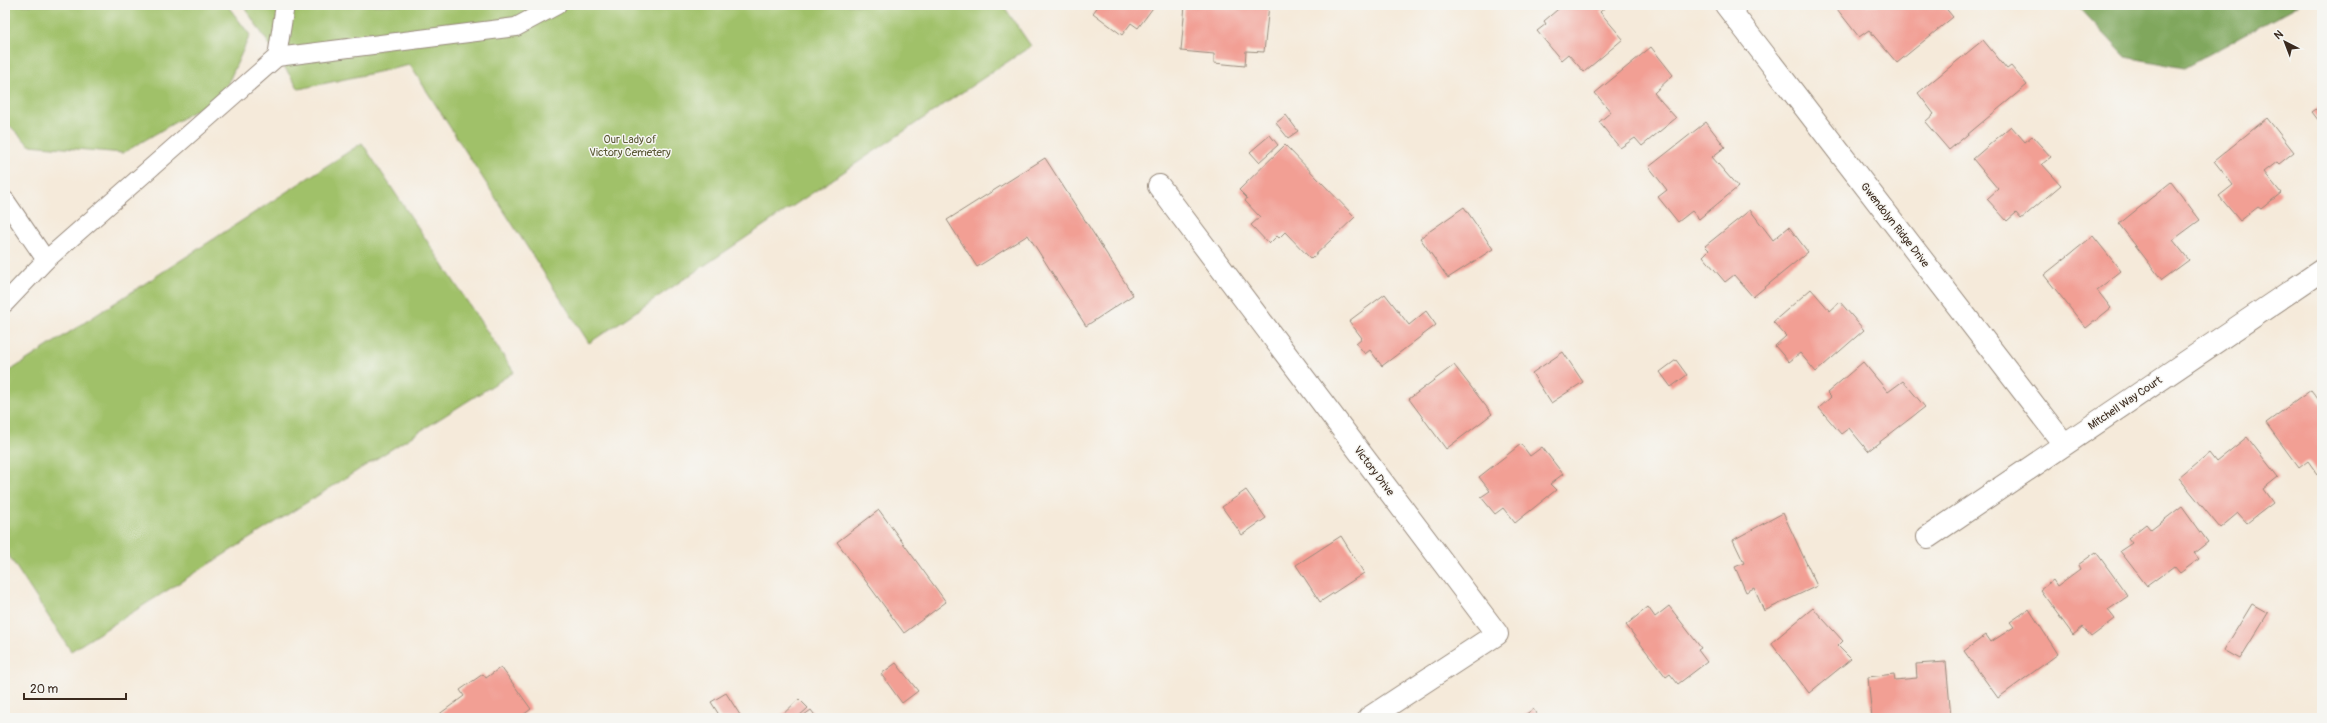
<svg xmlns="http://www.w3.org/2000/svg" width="2327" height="723" font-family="Pangolin,sans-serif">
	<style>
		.green { fill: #a0c169; stroke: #6e7644 }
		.forest { fill: #80a75d; stroke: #5e683e }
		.building { fill: #f29f94 }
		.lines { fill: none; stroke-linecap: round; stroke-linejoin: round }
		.lane-casing { stroke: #988a7c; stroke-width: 20 }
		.street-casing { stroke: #988a7c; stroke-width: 24 }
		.lane { stroke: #fff; stroke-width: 18 }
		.street { stroke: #fff; stroke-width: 22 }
		.labels { text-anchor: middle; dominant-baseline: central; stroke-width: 3; stroke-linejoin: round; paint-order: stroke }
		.park-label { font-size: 11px; fill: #595734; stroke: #f6f6f2 }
		.street-label { font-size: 11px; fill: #3b2a1e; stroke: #f6f6f2 }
	</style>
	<rect width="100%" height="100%" fill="#f6f6f2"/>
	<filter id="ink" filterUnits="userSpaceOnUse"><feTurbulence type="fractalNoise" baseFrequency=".025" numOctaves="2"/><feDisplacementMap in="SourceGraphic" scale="8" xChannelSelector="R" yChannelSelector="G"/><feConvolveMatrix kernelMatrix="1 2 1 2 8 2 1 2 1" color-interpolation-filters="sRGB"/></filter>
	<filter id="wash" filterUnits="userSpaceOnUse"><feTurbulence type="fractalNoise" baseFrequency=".012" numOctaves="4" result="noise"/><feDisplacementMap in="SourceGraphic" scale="16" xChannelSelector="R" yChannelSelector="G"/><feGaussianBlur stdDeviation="0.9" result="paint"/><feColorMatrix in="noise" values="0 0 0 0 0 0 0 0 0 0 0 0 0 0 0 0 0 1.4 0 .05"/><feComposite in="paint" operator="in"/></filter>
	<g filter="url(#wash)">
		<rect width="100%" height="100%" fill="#f5eada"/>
		<g class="green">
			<polygon points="5,5 227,5 250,35 223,94 123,153 29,145 5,121"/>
			<polygon points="243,5 1003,5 1031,46 589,343 410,65 299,89"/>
			<polygon points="362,143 514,372 71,651 5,550 5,374"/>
		</g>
		<polygon class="forest" points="2077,5 2299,5 2184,68 2126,57"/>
		<g id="blocks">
			<g class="building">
				<polygon points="1099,5 1155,5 1138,28 1131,23 1122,35 1093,13"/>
				<polygon points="1185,5 1269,5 1264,52 1246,51 1245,66 1214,63 1214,54 1181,51"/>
				<polygon points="1563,5 1608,5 1600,12 1623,39 1584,72 1568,54 1561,60 1537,31 1546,24 1544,21"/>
				<polygon points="1842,5 1943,5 1953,17 1897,63 1869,30 1859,37 1837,9"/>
				<polygon points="1983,40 2007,69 2011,66 2027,85 1949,150 1925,122 1934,114 1918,93"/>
				<polygon points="1651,47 1673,75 1654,93 1676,118 1642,146 1635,138 1620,148 1599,122 1611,112 1595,93"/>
				<polygon points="2322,105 2322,125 2312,112"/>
				<polygon points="1286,115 1298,131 1288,138 1276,123"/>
				<polygon points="2267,118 2294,152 2279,164 2277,162 2264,172 2281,193 2261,209 2258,207 2240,221 2219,196 2233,185 2214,161"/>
				<polygon points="1706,122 1725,147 1712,157 1738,187 1699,219 1692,211 1678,222 1658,197 1667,190 1649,167"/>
				<polygon points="2011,126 2025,142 2032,136 2051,157 2042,164 2061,185 2021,219 2016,213 2007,221 1987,199 1998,189 1973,159"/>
				<polygon points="1270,135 1278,145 1259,162 1250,152"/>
				<polygon points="1285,145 1355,217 1311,259 1285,232 1279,238 1277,236 1269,244 1251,225 1260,217 1245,201 1247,198 1239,190"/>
				<polygon points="1045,158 1133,295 1086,326 1028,235 977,267 947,220"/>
				<polygon points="2171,182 2200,220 2173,240 2189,260 2162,280 2119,224"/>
				<polygon points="1464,207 1493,249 1448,278 1420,238"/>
				<polygon points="1750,210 1773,240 1789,227 1808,252 1753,297 1734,275 1725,282 1703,256 1709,250 1705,246"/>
				<polygon points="2093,236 2121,271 2097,290 2111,308 2086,328 2044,275"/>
				<polygon points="1811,289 1830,311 1840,302 1864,330 1816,372 1800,353 1789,362 1775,346 1786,336 1773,322"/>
				<polygon points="1385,294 1409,325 1426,311 1436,325 1382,366 1370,350 1365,354 1356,343 1362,338 1349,321"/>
				<polygon points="1563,352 1583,382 1551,403 1532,373"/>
				<polygon points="1676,360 1687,375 1671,387 1660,372"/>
				<polygon points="1863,362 1888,392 1903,381 1925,407 1868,451 1849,428 1841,434 1819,408 1831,397 1827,393"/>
				<polygon points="1454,365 1492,414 1446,449 1409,399"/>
				<polygon points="2311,390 2322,404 2322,472 2318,475 2308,461 2299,468 2266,423"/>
				<polygon points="2247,437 2278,477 2263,489 2273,503 2247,523 2238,513 2220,528 2179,478 2209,453 2216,462"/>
				<polygon points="1521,444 1530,456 1542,447 1563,474 1550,484 1556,490 1515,523 1503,508 1495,514 1481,497 1490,491 1479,477"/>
				<polygon points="1246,490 1266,518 1242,535 1222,507"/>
				<polygon points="2182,506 2208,542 2194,553 2199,559 2180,573 2174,566 2147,586 2120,551 2132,543 2128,538 2146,524 2151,530"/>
				<polygon points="879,510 946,602 904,633 837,542"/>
				<polygon points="1783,513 1817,586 1764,611 1754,588 1746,592 1735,567 1744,563 1733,540"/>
				<polygon points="1341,536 1364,573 1320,602 1296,565"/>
				<polygon points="2096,552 2128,596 2108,610 2115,619 2091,637 2083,627 2073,635 2040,590 2053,580 2057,586 2080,569 2078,565"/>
				<polygon points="2252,604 2268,613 2240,659 2224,650"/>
				<polygon points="1669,606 1701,648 1698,650 1707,662 1678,684 1670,674 1666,677 1626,625 1648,607 1655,617"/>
				<polygon points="1813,608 1843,641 1838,646 1851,659 1809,693 1771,643"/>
				<polygon points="2029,609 2058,654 1998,698 1964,651 1986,635 1991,642 2014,627 2010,622"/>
				<polygon points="1946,662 1951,718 1872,718 1868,677 1894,674 1895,680 1917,678 1916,664"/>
				<polygon points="896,663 918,691 902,703 881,674"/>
				<polygon points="501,667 531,709 519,718 434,718 464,696 460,690 483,674 486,678"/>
				<polygon points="726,693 742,718 721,718 711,702"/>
				<polygon points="799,699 808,708 797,718 779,718"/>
				<polygon points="1533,709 1539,718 1521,718"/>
				<polygon points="811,710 817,718 800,718"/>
			</g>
		</g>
	</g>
	<g filter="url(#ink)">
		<use href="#blocks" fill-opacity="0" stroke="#988a7c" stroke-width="1"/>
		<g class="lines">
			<defs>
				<g id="lane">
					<polyline points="277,57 516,27 557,5"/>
					<polyline points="5,200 46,260"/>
					<polyline points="5,303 46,260 277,57 285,5"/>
				</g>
				<g id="street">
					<polyline points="1726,5 2064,444"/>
					<polyline points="1159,186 1497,634 1369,718"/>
					<polyline points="1928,537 2322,270"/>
				</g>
			</defs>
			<use href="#lane" class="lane-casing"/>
			<use href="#street" class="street-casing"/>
			<use href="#lane" class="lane"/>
			<use href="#street" class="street"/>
		</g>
	</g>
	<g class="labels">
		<g class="park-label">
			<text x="630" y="139">Our Lady of<tspan x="630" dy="13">Victory Cemetery</tspan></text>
		</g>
		<g class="street-label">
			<text transform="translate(1895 225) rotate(52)">Gwendolyn Ridge Drive</text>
			<text transform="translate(2125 403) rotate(-34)">Mitchell Way Court</text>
			<text transform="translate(1374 471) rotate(53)">Victory Drive</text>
		</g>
	</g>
	<rect width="2327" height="723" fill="none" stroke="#f6f6f2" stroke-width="20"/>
	<g transform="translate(2285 42) rotate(318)" stroke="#f6f6f2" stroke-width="3" paint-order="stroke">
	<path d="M0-3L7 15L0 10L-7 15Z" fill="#3b2a1e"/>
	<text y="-6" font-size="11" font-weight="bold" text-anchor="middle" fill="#3b2a1e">N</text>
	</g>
	<path d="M24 693v6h102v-6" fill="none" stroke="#3b2a1e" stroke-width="2"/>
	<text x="30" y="693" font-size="12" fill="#3b2a1e" stroke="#f6f6f2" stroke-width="3" paint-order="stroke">20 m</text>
</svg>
